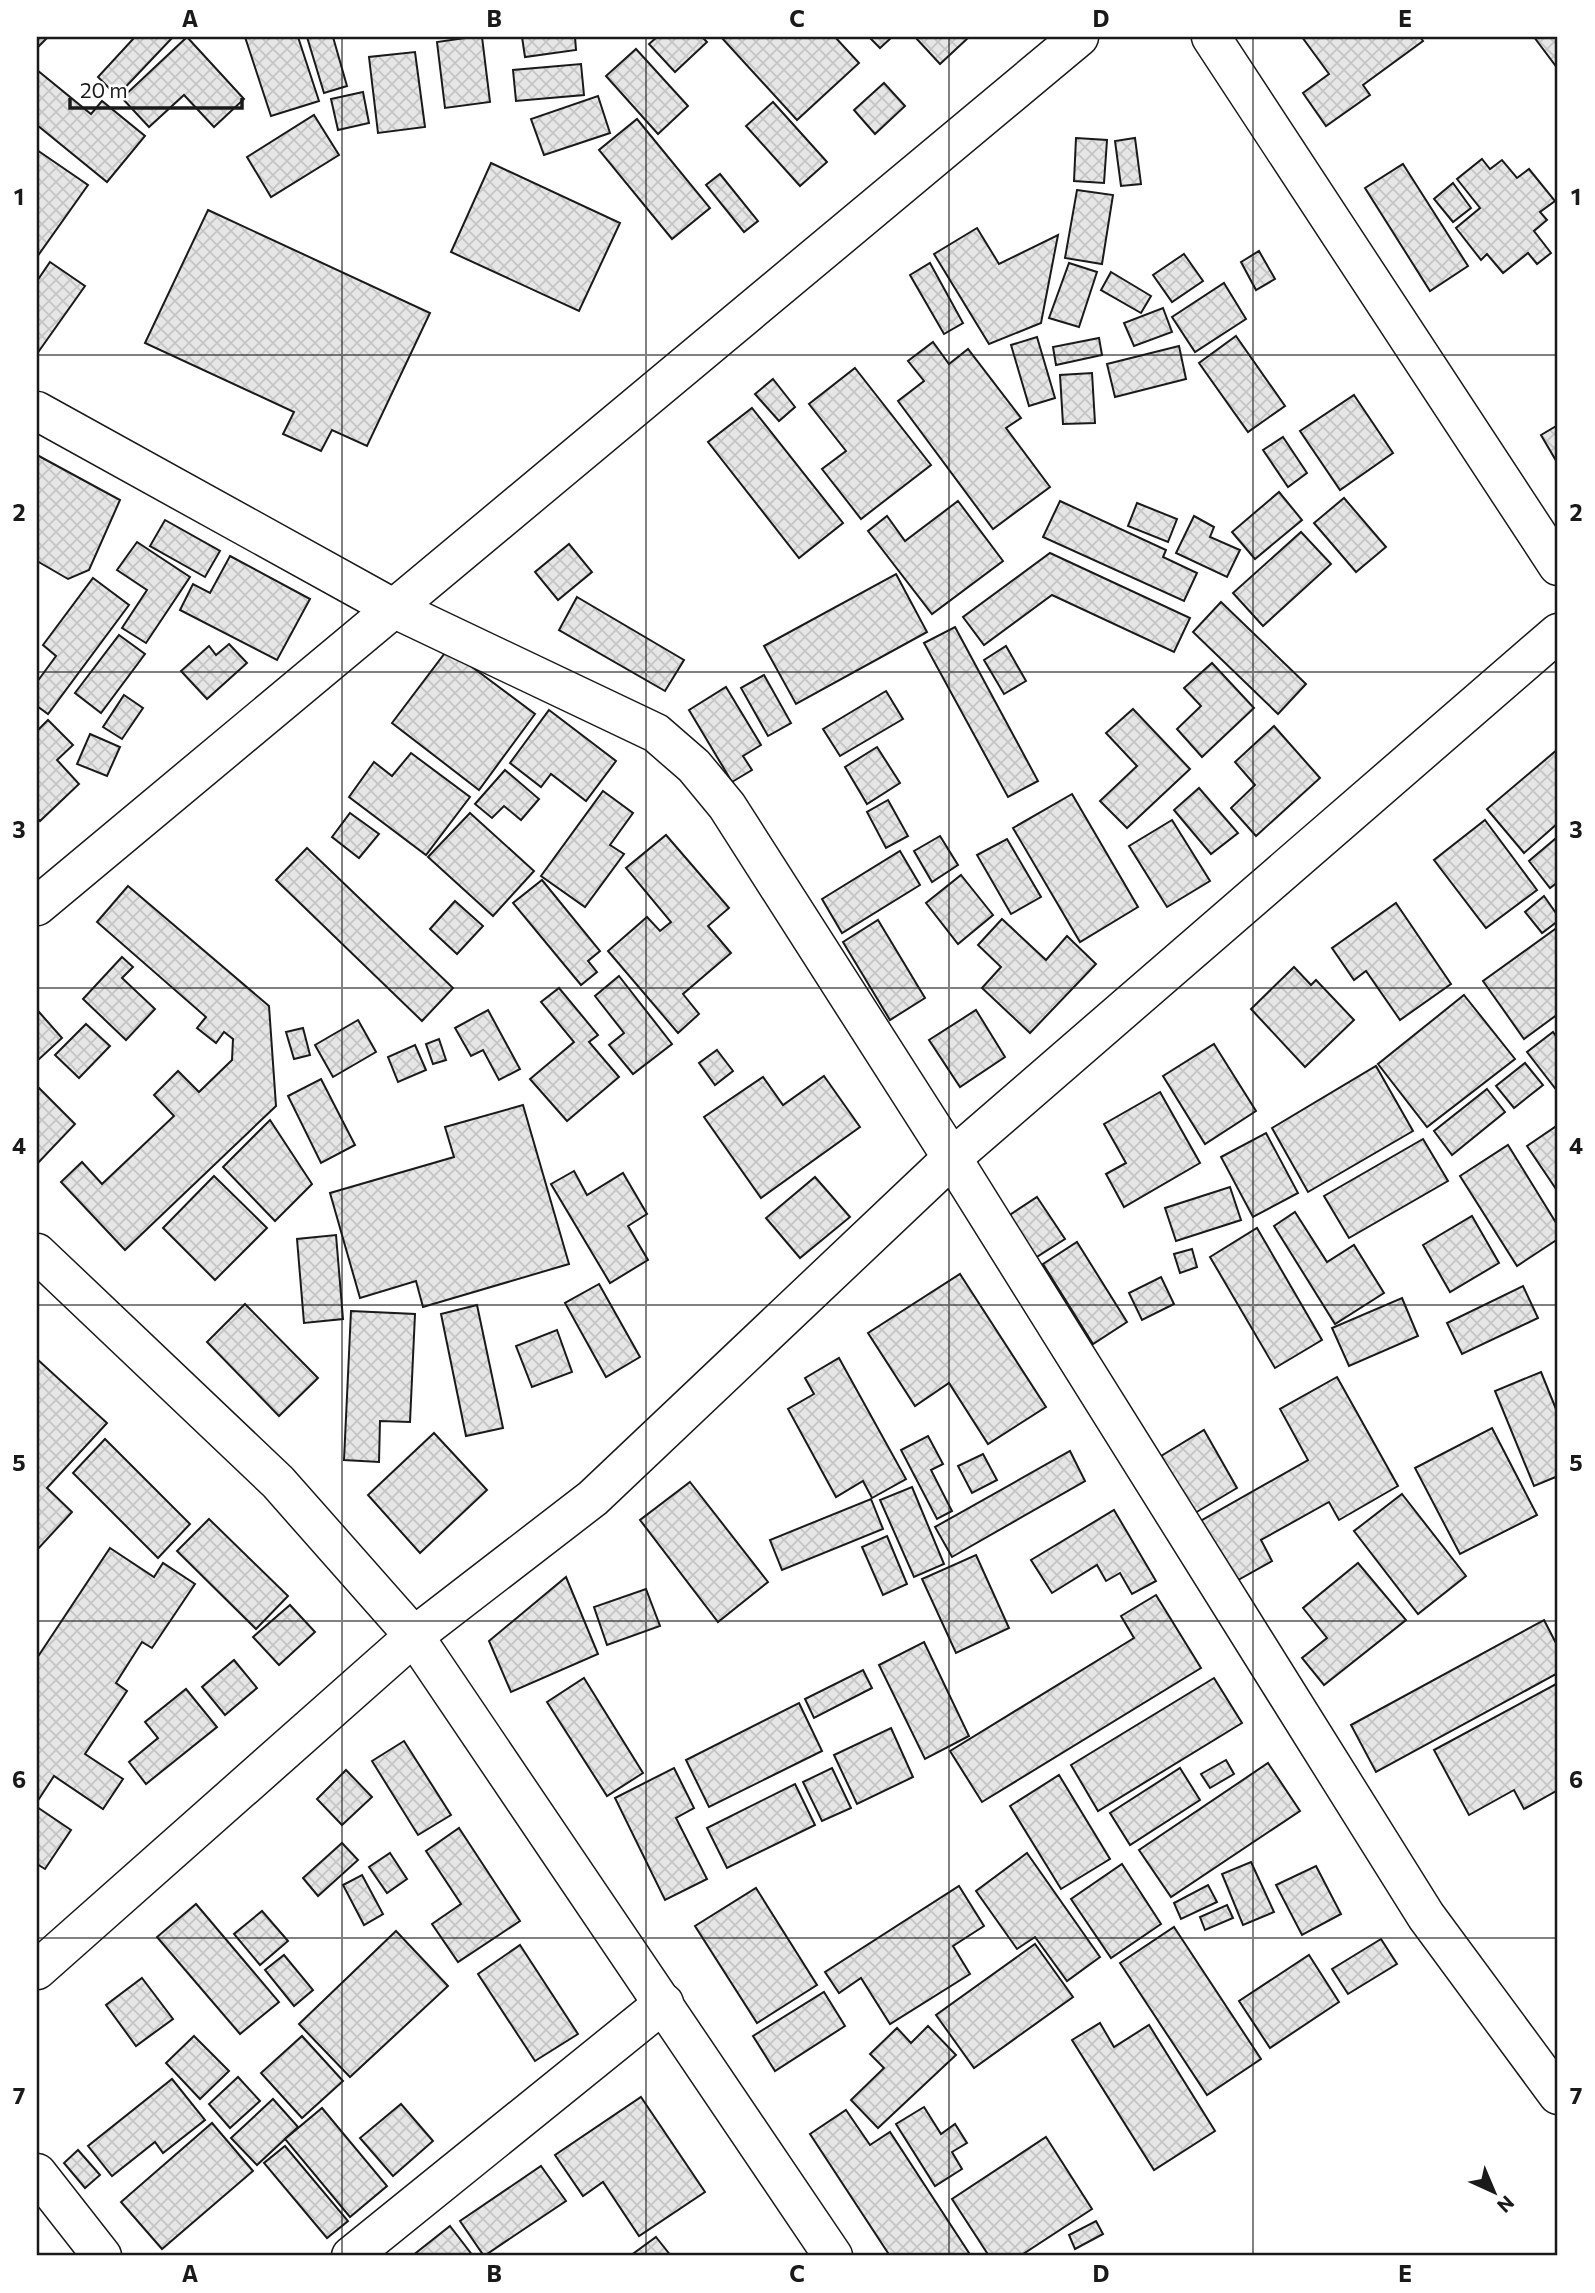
<svg xmlns="http://www.w3.org/2000/svg" width="1595" height="2293" font-family="Commissioner,sans-serif">
	<style>
		.building { fill: url(#building-cross-hatch); stroke: #1a1a1a; stroke-width: 2 }
		.lines { fill: none; stroke-linecap: round; stroke-linejoin: round }
		.minor-casing { stroke: #1a1a1a; stroke-width: 41 }
		.minor { stroke: #fff; stroke-width: 38 }
		.grid { fill: none; stroke: #1a1a1a; stroke-width: 2; stroke-opacity: 0.55 }
		.neatline { fill: none; stroke: #1a1a1a; stroke-width: 2.5 }
		.grid-label { font-size: 23px; text-anchor: middle; font-weight: bold; fill: #1a1a1a }
	</style>
	<defs>
		<pattern id="building-cross-hatch" width="8" height="8" patternUnits="userSpaceOnUse" patternTransform="scale(1.75)"><rect width="8" height="8" fill="#e6e6e6"/><path d="M0 0l8 8M0 8l8-8" fill="none" stroke="#c5c5c5"/></pattern>
	</defs>
	<rect width="100%" height="100%" fill="#fff"/>
	<g class="building">
		<polygon points="37,37 48,37 37,48"/>
		<polygon points="133,37 173,37 117,96 98,77 134,38"/>
		<polygon points="187,37 244,99 214,127 184,95 149,127 122,98"/>
		<polygon points="245,37 298,37 319,101 271,116"/>
		<polygon points="307,37 333,37 347,86 324,93"/>
		<polygon points="472,37 482,37 490,102 445,108 437,42"/>
		<polygon points="522,37 575,37 576,50 525,57"/>
		<polygon points="657,37 702,37 707,42 675,72 649,44"/>
		<polygon points="721,37 835,37 859,63 797,120"/>
		<polygon points="869,37 892,37 880,48"/>
		<polygon points="915,37 969,37 940,64"/>
		<polygon points="1302,37 1420,37 1423,41 1363,85 1370,95 1326,126 1303,93 1329,74"/>
		<polygon points="1534,37 1558,37 1558,69"/>
		<polygon points="636,49 688,106 658,134 606,76"/>
		<polygon points="415,52 425,127 378,133 369,57"/>
		<polygon points="581,64 584,95 516,101 513,70"/>
		<polygon points="37,70 91,114 102,101 145,136 107,182 37,125"/>
		<polygon points="884,83 905,106 875,134 854,110"/>
		<polygon points="363,92 369,123 338,130 331,99"/>
		<polygon points="598,96 610,133 544,155 531,119"/>
		<polygon points="773,102 827,162 800,186 746,126"/>
		<polygon points="314,115 339,155 271,197 247,157"/>
		<polygon points="637,119 710,208 672,239 599,150"/>
		<polygon points="1076,138 1107,140 1104,183 1074,181"/>
		<polygon points="1135,138 1141,184 1121,186 1115,141"/>
		<polygon points="37,150 88,185 37,257"/>
		<polygon points="1482,159 1490,169 1502,160 1517,178 1529,169 1555,201 1540,212 1547,220 1534,231 1551,253 1537,264 1528,253 1503,273 1487,254 1481,260 1456,228 1480,208 1457,179"/>
		<polygon points="491,163 620,223 579,311 451,252"/>
		<polygon points="1403,164 1468,266 1430,291 1365,188"/>
		<polygon points="720,174 758,221 744,232 706,185"/>
		<polygon points="1453,183 1471,208 1453,222 1434,199"/>
		<polygon points="1077,190 1113,195 1102,264 1065,258"/>
		<polygon points="208,210 430,313 367,446 332,430 321,451 283,434 294,412 145,343"/>
		<polygon points="977,228 999,264 1058,235 1041,323 989,344 934,254"/>
		<polygon points="1259,251 1275,279 1256,290 1241,262"/>
		<polygon points="1184,254 1203,281 1172,302 1153,275"/>
		<polygon points="50,262 85,286 39,351 37,349 37,281"/>
		<polygon points="930,263 963,323 944,334 910,275"/>
		<polygon points="1069,263 1097,272 1079,327 1049,318"/>
		<polygon points="1111,272 1151,296 1141,313 1101,290"/>
		<polygon points="1224,283 1246,319 1195,352 1172,317"/>
		<polygon points="1163,308 1172,332 1134,346 1124,323"/>
		<polygon points="1236,336 1285,406 1248,432 1199,363"/>
		<polygon points="1037,337 1055,398 1029,406 1011,345"/>
		<polygon points="1099,338 1102,355 1056,365 1053,347"/>
		<polygon points="933,342 949,364 968,349 1021,418 1006,428 1050,487 993,529 898,401 924,381 908,361"/>
		<polygon points="1179,346 1186,379 1115,397 1107,364"/>
		<polygon points="855,368 931,465 861,519 822,469 846,451 809,404"/>
		<polygon points="1092,373 1095,423 1063,424 1060,375"/>
		<polygon points="773,379 795,407 779,421 755,394"/>
		<polygon points="1354,395 1393,453 1340,490 1300,431"/>
		<polygon points="752,408 843,523 799,558 708,442"/>
		<polygon points="1558,425 1558,464 1541,435"/>
		<polygon points="1283,437 1307,473 1288,487 1263,450"/>
		<polygon points="37,455 120,500 89,570 68,579 37,561"/>
		<polygon points="1279,492 1302,520 1255,559 1232,532"/>
		<polygon points="1344,498 1386,547 1356,572 1314,523"/>
		<polygon points="958,501 1003,561 932,614 868,531 887,516 905,541"/>
		<polygon points="1060,501 1166,550 1163,557 1197,573 1184,601 1043,537"/>
		<polygon points="1137,503 1177,519 1168,542 1128,526"/>
		<polygon points="1194,516 1214,527 1210,537 1240,550 1227,577 1176,553"/>
		<polygon points="165,520 220,551 205,577 150,546"/>
		<polygon points="1301,532 1331,564 1263,626 1233,593"/>
		<polygon points="137,542 190,577 146,643 122,628 147,590 117,570"/>
		<polygon points="569,544 592,572 558,600 535,572"/>
		<polygon points="1050,553 1190,618 1174,652 1052,595 984,645 963,617"/>
		<polygon points="230,556 310,599 277,660 180,610 193,584 210,593"/>
		<polygon points="896,574 927,632 796,704 764,646"/>
		<polygon points="93,578 129,605 48,714 37,706 37,682 56,656 43,645"/>
		<polygon points="577,597 684,660 665,691 559,630"/>
		<polygon points="1221,602 1306,684 1278,714 1193,632"/>
		<polygon points="955,627 1038,781 1008,797 924,643"/>
		<polygon points="119,635 145,654 101,713 75,693"/>
		<polygon points="229,644 247,663 207,699 181,671 209,646 216,655"/>
		<polygon points="1006,646 1026,681 1004,694 984,660"/>
		<polygon points="448,649 535,714 479,790 392,723"/>
		<polygon points="1212,663 1254,708 1202,757 1177,729 1201,706 1184,688"/>
		<polygon points="764,675 791,723 768,736 741,688"/>
		<polygon points="726,687 761,745 743,756 752,770 732,782 689,710"/>
		<polygon points="886,691 903,719 840,756 823,729"/>
		<polygon points="124,695 143,708 122,739 103,727"/>
		<polygon points="1133,709 1190,769 1127,828 1100,801 1137,766 1106,733"/>
		<polygon points="549,710 616,761 586,801 551,774 541,787 510,763"/>
		<polygon points="48,720 73,745 57,760 79,784 40,821 37,818 37,731"/>
		<polygon points="1274,726 1320,778 1256,836 1231,808 1255,785 1235,762"/>
		<polygon points="90,734 120,747 107,776 77,764"/>
		<polygon points="877,747 900,783 867,804 845,767"/>
		<polygon points="1558,749 1558,823 1524,853 1487,809"/>
		<polygon points="411,753 470,797 426,855 349,797 374,762 392,776"/>
		<polygon points="505,770 539,799 521,820 504,806 492,818 475,804"/>
		<polygon points="1199,788 1238,833 1211,854 1174,810"/>
		<polygon points="603,791 633,813 610,845 624,854 585,907 541,876"/>
		<polygon points="1072,794 1138,907 1080,942 1013,828"/>
		<polygon points="888,800 908,836 886,848 867,812"/>
		<polygon points="350,813 379,834 359,858 332,837"/>
		<polygon points="470,813 534,871 493,916 428,857"/>
		<polygon points="1172,820 1210,881 1167,907 1129,846"/>
		<polygon points="1485,820 1537,890 1486,928 1434,860"/>
		<polygon points="666,835 729,908 708,926 731,953 683,994 699,1014 678,1033 608,951 647,917 660,931 671,922 626,868"/>
		<polygon points="940,836 958,865 932,882 914,851"/>
		<polygon points="1007,839 1041,897 1011,914 977,855"/>
		<polygon points="1555,839 1558,843 1558,882 1550,888 1529,861"/>
		<polygon points="307,848 453,988 422,1021 276,880"/>
		<polygon points="900,851 920,885 842,933 822,899"/>
		<polygon points="961,875 993,915 958,944 926,903"/>
		<polygon points="542,880 600,951 588,961 597,972 581,985 513,903"/>
		<polygon points="128,886 269,1006 276,1106 125,1250 61,1182 82,1162 102,1184 174,1116 154,1095 178,1071 199,1092 232,1060 233,1039 224,1032 216,1043 197,1028 206,1017 97,922"/>
		<polygon points="1544,896 1558,916 1558,921 1542,933 1525,912"/>
		<polygon points="455,901 483,926 457,954 430,929"/>
		<polygon points="1396,903 1451,984 1400,1020 1366,971 1354,980 1332,948"/>
		<polygon points="1002,919 1046,960 1067,936 1096,964 1030,1033 982,988 1001,967 978,945"/>
		<polygon points="878,920 925,998 890,1020 843,942"/>
		<polygon points="1558,927 1558,1014 1524,1039 1483,981"/>
		<polygon points="122,957 133,967 122,978 155,1009 126,1040 83,999"/>
		<polygon points="1294,967 1311,985 1316,980 1354,1020 1305,1067 1251,1009"/>
		<polygon points="619,976 672,1044 633,1074 609,1045 624,1033 595,996"/>
		<polygon points="559,988 598,1035 589,1042 619,1077 567,1121 530,1079 574,1042 541,1002"/>
		<polygon points="1464,995 1515,1059 1427,1127 1378,1064"/>
		<polygon points="488,1010 520,1069 499,1080 483,1050 471,1056 455,1028"/>
		<polygon points="976,1010 1005,1057 960,1087 929,1040"/>
		<polygon points="39,1012 62,1038 37,1061 37,1014"/>
		<polygon points="358,1020 376,1052 333,1077 315,1045"/>
		<polygon points="86,1024 110,1046 79,1078 55,1055"/>
		<polygon points="303,1028 310,1055 294,1059 286,1032"/>
		<polygon points="1553,1032 1558,1039 1558,1092 1527,1052"/>
		<polygon points="439,1039 446,1060 433,1064 426,1044"/>
		<polygon points="1214,1044 1256,1111 1205,1144 1163,1076"/>
		<polygon points="415,1045 426,1070 398,1082 388,1057"/>
		<polygon points="717,1050 733,1071 715,1085 699,1063"/>
		<polygon points="1525,1063 1543,1085 1514,1108 1496,1086"/>
		<polygon points="1376,1066 1413,1131 1308,1192 1272,1128"/>
		<polygon points="824,1076 860,1127 761,1198 704,1117 763,1077 783,1105"/>
		<polygon points="321,1079 355,1145 321,1163 288,1096"/>
		<polygon points="37,1086 75,1124 37,1164"/>
		<polygon points="1487,1089 1505,1112 1452,1155 1434,1131"/>
		<polygon points="1160,1092 1200,1163 1124,1207 1106,1174 1126,1163 1104,1124"/>
		<polygon points="523,1105 569,1264 423,1307 416,1281 360,1298 330,1193 454,1157 445,1127"/>
		<polygon points="270,1120 312,1184 275,1221 223,1167"/>
		<polygon points="1558,1125 1558,1192 1527,1146"/>
		<polygon points="1266,1133 1298,1193 1253,1217 1221,1157"/>
		<polygon points="1423,1139 1448,1181 1349,1238 1324,1196"/>
		<polygon points="1508,1145 1558,1226 1558,1239 1517,1266 1460,1176"/>
		<polygon points="574,1171 587,1195 623,1173 647,1214 628,1226 648,1260 610,1283 551,1184"/>
		<polygon points="214,1176 267,1228 215,1280 163,1228"/>
		<polygon points="815,1177 850,1217 800,1258 766,1218"/>
		<polygon points="1230,1187 1241,1220 1176,1241 1165,1208"/>
		<polygon points="1037,1197 1065,1239 1035,1258 1008,1216"/>
		<polygon points="1295,1212 1327,1262 1354,1245 1384,1293 1335,1324 1274,1226"/>
		<polygon points="1472,1216 1499,1263 1450,1292 1423,1245"/>
		<polygon points="1257,1228 1322,1340 1275,1368 1210,1257"/>
		<polygon points="336,1235 343,1319 304,1323 297,1239"/>
		<polygon points="1077,1242 1127,1322 1093,1344 1043,1264"/>
		<polygon points="1192,1249 1197,1267 1180,1273 1174,1254"/>
		<polygon points="960,1274 1046,1407 988,1444 949,1383 915,1406 868,1333"/>
		<polygon points="1161,1277 1174,1304 1142,1320 1129,1293"/>
		<polygon points="599,1284 640,1357 606,1377 565,1303"/>
		<polygon points="1523,1286 1538,1318 1462,1354 1447,1323"/>
		<polygon points="1402,1298 1418,1336 1349,1366 1332,1328"/>
		<polygon points="245,1304 318,1378 279,1416 207,1342"/>
		<polygon points="477,1305 503,1428 466,1436 441,1314"/>
		<polygon points="351,1311 415,1314 410,1422 380,1421 379,1462 344,1460"/>
		<polygon points="557,1330 572,1372 532,1387 516,1346"/>
		<polygon points="839,1358 906,1479 872,1498 863,1481 836,1497 788,1409 814,1394 805,1378"/>
		<polygon points="37,1359 107,1423 47,1488 72,1512 37,1550"/>
		<polygon points="1541,1372 1558,1414 1558,1476 1534,1486 1495,1391"/>
		<polygon points="1337,1377 1398,1486 1339,1520 1329,1502 1261,1540 1272,1561 1231,1584 1197,1523 1308,1460 1280,1409"/>
		<polygon points="1492,1428 1537,1515 1460,1554 1415,1468"/>
		<polygon points="1204,1430 1237,1488 1195,1513 1161,1456"/>
		<polygon points="434,1433 487,1490 420,1553 368,1495"/>
		<polygon points="928,1436 943,1464 931,1470 952,1511 937,1519 901,1450"/>
		<polygon points="105,1439 190,1524 158,1558 73,1473"/>
		<polygon points="1070,1451 1085,1481 952,1557 935,1527"/>
		<polygon points="983,1454 997,1480 972,1493 958,1466"/>
		<polygon points="690,1482 768,1582 718,1622 640,1520"/>
		<polygon points="912,1487 944,1564 914,1577 880,1500"/>
		<polygon points="1402,1494 1466,1576 1418,1614 1354,1531"/>
		<polygon points="871,1499 883,1529 782,1570 770,1540"/>
		<polygon points="1114,1510 1156,1581 1132,1594 1120,1573 1106,1581 1097,1565 1052,1593 1031,1560"/>
		<polygon points="209,1519 288,1596 256,1629 177,1551"/>
		<polygon points="887,1536 907,1584 883,1595 862,1547"/>
		<polygon points="110,1548 154,1577 163,1563 195,1584 152,1648 142,1642 116,1683 127,1691 85,1754 123,1779 103,1809 54,1776 37,1802 37,1658"/>
		<polygon points="976,1555 1009,1628 956,1653 922,1579"/>
		<polygon points="1358,1563 1406,1620 1324,1685 1302,1658 1327,1638 1303,1608"/>
		<polygon points="566,1577 598,1654 511,1692 489,1641"/>
		<polygon points="646,1589 660,1626 607,1645 594,1607"/>
		<polygon points="1156,1595 1201,1668 982,1802 950,1751 1134,1638 1121,1616"/>
		<polygon points="290,1605 315,1632 279,1665 253,1637"/>
		<polygon points="1544,1620 1558,1647 1558,1673 1376,1772 1351,1725"/>
		<polygon points="924,1642 969,1736 925,1759 879,1665"/>
		<polygon points="234,1660 257,1688 225,1715 202,1687"/>
		<polygon points="863,1670 872,1688 814,1718 805,1699"/>
		<polygon points="584,1678 643,1773 607,1796 547,1702"/>
		<polygon points="1214,1678 1242,1723 1098,1811 1071,1765"/>
		<polygon points="1558,1683 1558,1790 1524,1809 1514,1790 1469,1815 1434,1750"/>
		<polygon points="186,1689 217,1727 146,1784 129,1762 158,1738 145,1722"/>
		<polygon points="799,1703 822,1751 709,1807 686,1760"/>
		<polygon points="891,1728 913,1777 857,1804 834,1755"/>
		<polygon points="404,1741 451,1815 418,1835 372,1761"/>
		<polygon points="1226,1760 1234,1774 1210,1788 1201,1774"/>
		<polygon points="1268,1763 1300,1811 1171,1897 1139,1850"/>
		<polygon points="674,1768 694,1808 676,1818 707,1879 665,1900 615,1798"/>
		<polygon points="832,1768 851,1808 822,1821 803,1782"/>
		<polygon points="1180,1768 1200,1800 1130,1845 1110,1813"/>
		<polygon points="346,1770 372,1797 342,1825 317,1799"/>
		<polygon points="1059,1775 1110,1859 1061,1889 1010,1806"/>
		<polygon points="795,1784 815,1825 727,1868 707,1828"/>
		<polygon points="37,1807 71,1830 45,1869 37,1864"/>
		<polygon points="459,1828 520,1921 458,1962 432,1924 461,1904 426,1851"/>
		<polygon points="342,1843 358,1860 318,1896 303,1878"/>
		<polygon points="390,1853 407,1879 387,1893 369,1867"/>
		<polygon points="1027,1853 1100,1957 1067,1981 1035,1937 1017,1949 976,1891"/>
		<polygon points="1251,1862 1274,1912 1243,1925 1222,1874"/>
		<polygon points="1122,1864 1161,1924 1111,1958 1071,1899"/>
		<polygon points="1316,1866 1341,1914 1302,1935 1276,1885"/>
		<polygon points="362,1875 383,1914 364,1925 343,1885"/>
		<polygon points="1208,1885 1217,1902 1181,1919 1174,1903"/>
		<polygon points="959,1886 984,1926 953,1946 970,1974 890,2024 861,1978 839,1993 825,1972"/>
		<polygon points="756,1888 817,1985 757,2023 695,1926"/>
		<polygon points="196,1904 279,2002 240,2034 157,1937"/>
		<polygon points="1227,1905 1233,1918 1205,1930 1200,1917"/>
		<polygon points="262,1911 288,1941 260,1965 234,1934"/>
		<polygon points="1174,1927 1261,2059 1207,2095 1120,1963"/>
		<polygon points="396,1931 448,1986 350,2077 299,2024"/>
		<polygon points="1381,1939 1397,1964 1348,1994 1332,1969"/>
		<polygon points="1035,1944 1073,1997 974,2068 936,2015"/>
		<polygon points="520,1945 578,2034 535,2061 478,1974"/>
		<polygon points="284,1955 313,1990 294,2006 265,1970"/>
		<polygon points="1309,1955 1339,2002 1270,2048 1239,2001"/>
		<polygon points="142,1978 173,2019 136,2046 106,2005"/>
		<polygon points="824,1992 845,2026 775,2071 753,2036"/>
		<polygon points="1100,2023 1114,2047 1149,2025 1215,2131 1154,2170 1072,2040"/>
		<polygon points="928,2026 956,2055 878,2128 851,2100 884,2068 870,2054 897,2028 911,2043"/>
		<polygon points="194,2036 229,2071 200,2099 166,2063"/>
		<polygon points="302,2036 343,2081 302,2118 261,2073"/>
		<polygon points="238,2077 260,2101 230,2128 209,2104"/>
		<polygon points="172,2079 205,2120 163,2153 155,2142 112,2176 88,2146"/>
		<polygon points="641,2097 705,2192 639,2236 603,2182 583,2196 555,2155"/>
		<polygon points="273,2099 298,2127 257,2165 231,2138"/>
		<polygon points="401,2104 433,2141 393,2176 360,2138"/>
		<polygon points="924,2107 941,2134 955,2124 967,2143 952,2152 962,2169 935,2186 896,2124"/>
		<polygon points="322,2108 387,2186 350,2217 285,2139"/>
		<polygon points="846,2110 870,2145 890,2132 971,2256 890,2256 810,2134"/>
		<polygon points="212,2123 253,2171 162,2249 121,2202"/>
		<polygon points="1046,2137 1092,2209 1020,2256 989,2256 952,2199"/>
		<polygon points="285,2146 348,2221 327,2238 264,2163"/>
		<polygon points="78,2150 100,2175 85,2188 64,2163"/>
		<polygon points="541,2166 566,2201 484,2256 460,2221"/>
		<polygon points="1096,2221 1103,2234 1075,2249 1069,2235"/>
		<polygon points="450,2226 473,2256 412,2256"/>
		<polygon points="656,2237 671,2256 630,2256"/>
	</g>
	<g class="lines">
		<defs>
			<g id="minor">
				<polyline points="1211,37 1558,566"/>
				<polyline points="37,411 393,608 656,733 694,766 727,806 952,1158 1426,1916 1558,2095"/>
				<polyline points="37,906 1079,37"/>
				<polyline points="37,1253 278,1482 414,1636 833,2256"/>
				<polyline points="37,1970 414,1636 593,1498 952,1158 1558,633"/>
				<polyline points="37,2173 102,2256"/>
				<polyline points="351,2256 664,2003"/>
			</g>
		</defs>
		<use href="#minor" class="minor-casing"/>
		<use href="#minor" class="minor"/>
	</g>
	<path class="grid" d="M342 37V2256M646 37V2256M949 37V2256M1253 37V2256M37 355H1558M37 672H1558M37 988H1558M37 1305H1558M37 1621H1558M37 1938H1558"/>
	<rect width="1595" height="2293" fill="none" stroke="#ffffff" stroke-width="77"/>
	<g transform="translate(1494 2192) rotate(136)" stroke="#ffffff" stroke-width="5" paint-order="stroke">
	<path d="M0-5L12 26L0 18L-12 26Z" fill="#1a1a1a"/>
	<text y="-10" font-size="19" font-weight="bold" text-anchor="middle" fill="#1a1a1a">N</text>
	</g>
	<path d="M70 98v10h172v-10" fill="none" stroke="#1a1a1a" stroke-width="3.5"/>
	<text x="80" y="98" font-size="21" fill="#1a1a1a" stroke="#ffffff" stroke-width="5" paint-order="stroke">20 m</text>
	<rect x="38" y="38" width="1518" height="2216" class="neatline"/>
	<g class="grid-label">
		<text x="190" y="27">A</text>
		<text x="494" y="27">B</text>
		<text x="797" y="27">C</text>
		<text x="1101" y="27">D</text>
		<text x="1405" y="27">E</text>
		<text x="19" y="205">1</text>
		<text x="1576" y="205">1</text>
		<text x="19" y="521">2</text>
		<text x="1576" y="521">2</text>
		<text x="19" y="838">3</text>
		<text x="1576" y="838">3</text>
		<text x="19" y="1154">4</text>
		<text x="1576" y="1154">4</text>
		<text x="19" y="1471">5</text>
		<text x="1576" y="1471">5</text>
		<text x="19" y="1788">6</text>
		<text x="1576" y="1788">6</text>
		<text x="19" y="2104">7</text>
		<text x="1576" y="2104">7</text>
		<text x="190" y="2282">A</text>
		<text x="494" y="2282">B</text>
		<text x="797" y="2282">C</text>
		<text x="1101" y="2282">D</text>
		<text x="1405" y="2282">E</text>
	</g>
</svg>
